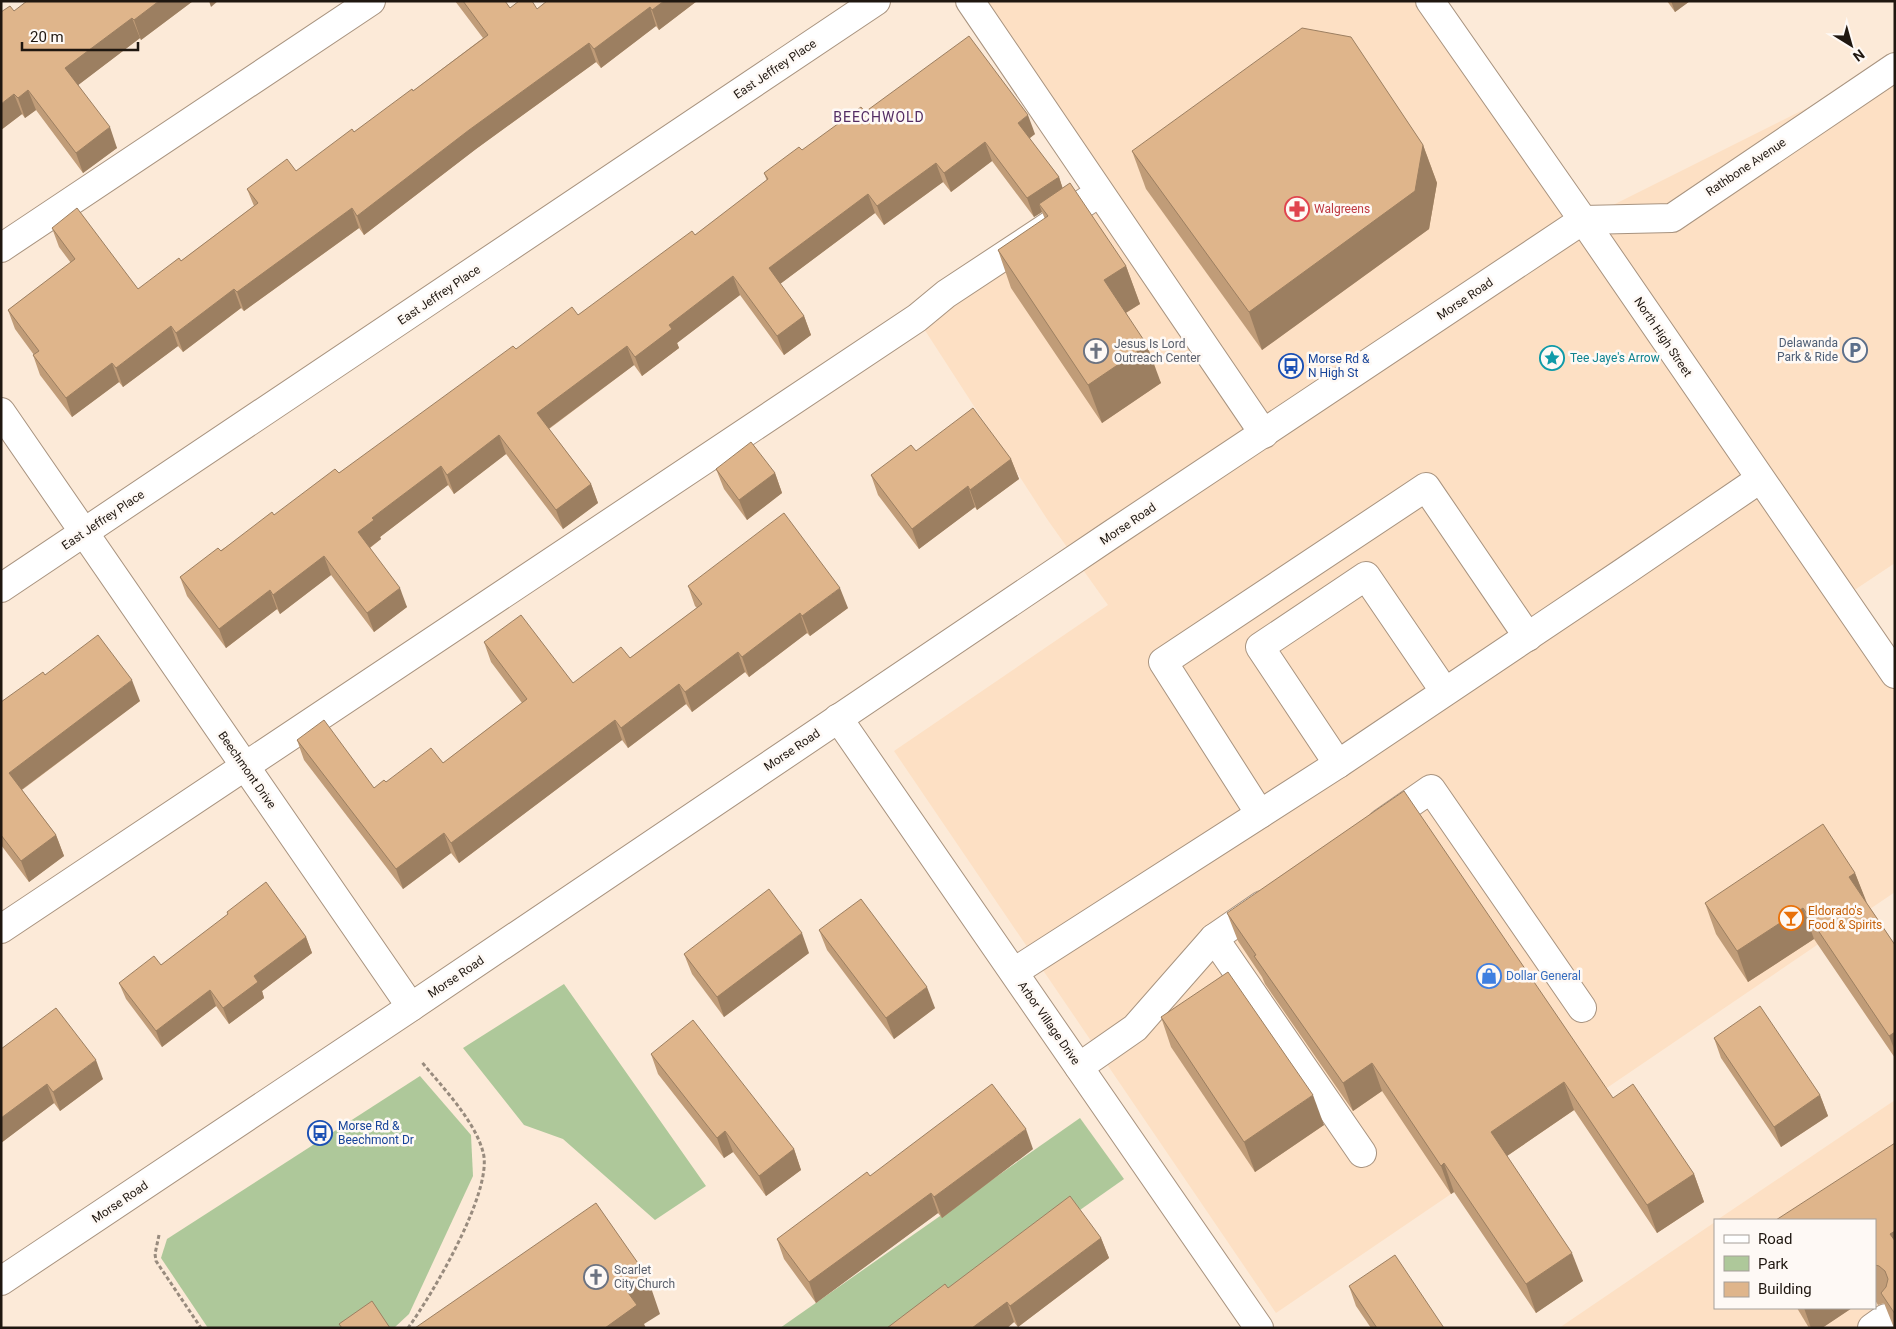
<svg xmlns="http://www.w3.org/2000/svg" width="1896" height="1329" font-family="Roboto,sans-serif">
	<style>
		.built { fill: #fde0c4 }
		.green { fill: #aec89a }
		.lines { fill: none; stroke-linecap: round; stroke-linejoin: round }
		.minor-casing { stroke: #a8937f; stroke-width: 30 }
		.major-casing { stroke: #a8937f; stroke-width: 30 }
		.path { stroke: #988b7e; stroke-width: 3; stroke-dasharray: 4 2.5; stroke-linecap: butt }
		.minor { stroke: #fff; stroke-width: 28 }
		.major { stroke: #fff; stroke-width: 28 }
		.wall { fill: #c09c78 }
		.shaded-wall { fill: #9c7f61 }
		.building { fill: #dfb58b; stroke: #9c7f61 }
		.labels { text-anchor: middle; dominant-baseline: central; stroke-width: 5; stroke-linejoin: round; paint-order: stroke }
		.street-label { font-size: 12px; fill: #1f1710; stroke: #fef9f5 }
		.health-label { font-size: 12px; fill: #be3a42; stroke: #fef9f5; text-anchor: start }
		.service-label { font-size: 12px; fill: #4e5e75; stroke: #fef9f5; text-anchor: end }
		.worship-label { font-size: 12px; fill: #5b616d; stroke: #fef9f5; text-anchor: start }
		.culture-label { font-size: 12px; fill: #0d838f; stroke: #fef9f5; text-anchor: start }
		.transit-label { font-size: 12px; fill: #164399; stroke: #fef9f5; text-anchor: start }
		.food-label { font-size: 12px; fill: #c56008; stroke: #fef9f5; text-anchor: start }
		.shop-label { font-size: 12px; fill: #366cbe; stroke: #fef9f5; text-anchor: start }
		.neighbourhood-label { font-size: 14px; letter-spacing: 1px; fill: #532c63; stroke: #fef9f5 }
	</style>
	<rect width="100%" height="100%" fill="#fcead8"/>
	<g class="built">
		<polygon points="970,1 1432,1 1583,220 1895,64 1895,563 1841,599 1895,679 1895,892 1276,1313 894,751 1108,605 1047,519 917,318 1098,193"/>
		<polygon points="1895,1100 1895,1328 1559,1328 1715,1222 1715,1308 1875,1308 1875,1220 1717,1220"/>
	</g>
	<g class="green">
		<polygon points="564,984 706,1186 655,1220 563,1139 524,1125 463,1048"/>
		<polygon points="420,1076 471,1135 473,1176 409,1314 394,1328 208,1328 161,1258 167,1239"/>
		<polygon points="1080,1118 1124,1179 912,1328 780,1328"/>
	</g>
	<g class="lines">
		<defs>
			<g id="minor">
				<polyline points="970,1 1264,434"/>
				<polyline points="1583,220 1672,218 1895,67"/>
				<polyline points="1,248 371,1"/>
				<polyline points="1,412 411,1007"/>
				<polyline points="1,588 876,1"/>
				<path d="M1445 692 1366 576 1260 647 1338 764C1479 670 1620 575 1760 479"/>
				<polyline points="838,718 1259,1328"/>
				<polyline points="1260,814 1163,662 1426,487 1528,637"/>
				<polyline points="1382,823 1431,789 1582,1008"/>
				<polyline points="1,929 917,318 946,294 1099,193"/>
				<polyline points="1214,938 1362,1153"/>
				<polyline points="1014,972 1338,764"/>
				<polyline points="1079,1067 1135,1028 1214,938 1262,905"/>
				<polyline points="1872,1328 1886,1318"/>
			</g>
			<g id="major">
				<polyline points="1430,1 1583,220 1895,674"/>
				<polyline points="1,1281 411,1007 1109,536 1583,220"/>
			</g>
		</defs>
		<use href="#minor" class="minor-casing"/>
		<use href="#major" class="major-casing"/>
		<g class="path">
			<polyline points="159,1235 155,1254 156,1261 201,1328"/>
			<path d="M408 1328C432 1295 494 1190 483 1152 474 1119 442 1087 421 1061"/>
		</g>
		<use href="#minor" class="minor"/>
		<use href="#major" class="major"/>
	</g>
	<g class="wall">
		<polygon points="193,1 141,40 140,38 78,85 117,148 83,173 36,110 25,118 22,114 1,130 14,11"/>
		<polygon points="455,1 505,1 510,8 537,9 697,1 659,30 656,26 601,68 596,62 476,149 364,235 359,228 244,311 241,308 183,352 178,346 123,387 119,382 72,417 40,375 33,355 34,355 15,329 8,310 71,263 59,247 52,228 138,289 181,261 254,206 247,189 296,171 354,132 413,91 483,38"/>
		<polygon points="1667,1 1690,1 1675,12"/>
		<polygon points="865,112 1035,134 1029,139 1059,177 1063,189 1126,266 1140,304 1126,313 1161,383 1102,423 1011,288 998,250 1045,219 1042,212 1034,217 992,161 951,192 943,182 884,225 875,213 780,284 804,316 811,335 784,355 740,295 677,343 679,348 642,376 634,365 549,429 591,484 598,503 563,529 506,454 454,494 448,485 380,537 381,539 370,548 407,607 374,632 331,575 280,614 277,609 226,648 187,596 180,577 339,473 516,349 578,315 695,235 767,181 764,173"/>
		<polygon points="1423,145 1437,183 1429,229 1262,350 1146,189 1132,151"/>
		<polygon points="916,451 1011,459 1019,479 977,510 975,507 919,549 878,495 871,475"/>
		<polygon points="716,469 775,473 782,493 747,520 724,489"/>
		<polygon points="688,586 848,608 810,636 807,633 749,677 745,672 692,712 686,704 628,748 622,740 459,863 451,853 403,889 304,760 297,740 374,788 386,782 443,763 522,703 491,662 484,642 573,683 630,658 697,608 695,606"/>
		<polygon points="45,675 140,701 22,790 56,835 64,856 29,882 1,845 1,702"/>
		<polygon points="1855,873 1866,902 1895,945 1895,1058 1814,939 1748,982 1716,934 1705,903"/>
		<polygon points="227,912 306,937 312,953 262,991 264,998 229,1024 216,1006 162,1047 126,999 119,983 161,965 228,915"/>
		<polygon points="1227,913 1613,1098 1694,1174 1704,1202 1657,1233 1574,1110 1507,1156 1583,1281 1536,1313 1454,1192 1451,1194 1382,1091 1353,1111 1265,984 1262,977 1238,941"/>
		<polygon points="819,930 935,1008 894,1039 827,950"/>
		<polygon points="809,953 724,1017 692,974 684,954"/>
		<polygon points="1161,1017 1324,1125 1255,1172 1171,1047"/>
		<polygon points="1714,1038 1820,1095 1828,1116 1781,1147 1721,1058"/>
		<polygon points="1,1049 103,1079 60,1111 54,1103 1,1143"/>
		<polygon points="651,1054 794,1149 801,1170 766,1196 733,1152 724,1158 658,1074"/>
		<polygon points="1895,1143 1895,1328 1894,1328 1884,1303 1878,1305 1875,1300 1875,1220"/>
		<polygon points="1033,1149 942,1218 938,1213 816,1303 784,1259 777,1239 870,1176"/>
		<polygon points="1101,1238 1109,1258 1018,1327 1014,1322 1007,1328 887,1328 948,1288"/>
		<polygon points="1349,1286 1444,1328 1371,1328 1356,1306"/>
		<polygon points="1797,1308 1852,1308 1822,1328 1809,1328"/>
	</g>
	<g class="shaded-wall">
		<polygon points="159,1 193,1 141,40 134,20"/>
		<polygon points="209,1 218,1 211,7"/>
		<polygon points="664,1 697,1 659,30 652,10"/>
		<polygon points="1671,1 1690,1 1675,12"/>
		<polygon points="650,7 656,26 601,68 594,49"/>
		<polygon points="132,18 140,38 73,89 65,68"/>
		<polygon points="589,43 596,62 476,149 364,235 357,216 469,130"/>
		<polygon points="28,90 36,110 25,118 18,98"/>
		<polygon points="14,94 22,114 1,130 1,104"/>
		<polygon points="1028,115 1035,134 1024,142 1018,123"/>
		<polygon points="110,127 117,148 83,173 76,153"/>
		<polygon points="985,142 992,161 951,192 944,173"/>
		<polygon points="1423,145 1437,183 1429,229 1262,350 1249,312"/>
		<polygon points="936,163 943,182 884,225 877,206"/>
		<polygon points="1059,177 1065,196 1039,204 1042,212 1034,217 1027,198"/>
		<polygon points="868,194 875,213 776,287 769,268"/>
		<polygon points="352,208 359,228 244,311 237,292"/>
		<polygon points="1126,266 1140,304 1117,318 1104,280"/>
		<polygon points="733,276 740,295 677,343 679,348 642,376 635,357 669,325"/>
		<polygon points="234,289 241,308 183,352 176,333"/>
		<polygon points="804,316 811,335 784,355 777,336"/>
		<polygon points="171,326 178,346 123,387 116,368"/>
		<polygon points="1147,345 1161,383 1102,423 1088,385"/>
		<polygon points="627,346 634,365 544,432 537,413"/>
		<polygon points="112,363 119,382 72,417 66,398"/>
		<polygon points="499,435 506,454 454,494 447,475"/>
		<polygon points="1011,459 1019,479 977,510 970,490"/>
		<polygon points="441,466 448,485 380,537 381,539 365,551 358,532 372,518"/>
		<polygon points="775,473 782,493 747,520 739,500"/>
		<polygon points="591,484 598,503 563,529 556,510"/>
		<polygon points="968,486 975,507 919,549 912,529"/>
		<polygon points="324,556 331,575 280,614 273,595"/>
		<polygon points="400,588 407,607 374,632 367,613"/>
		<polygon points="840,588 848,608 810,636 802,616"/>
		<polygon points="270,590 277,609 226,648 219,629"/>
		<polygon points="800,613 807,633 749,677 742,657"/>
		<polygon points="738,652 745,672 692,712 685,692"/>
		<polygon points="132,680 140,701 17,793 9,773"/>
		<polygon points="679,684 686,704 628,748 621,728"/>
		<polygon points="615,720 622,740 459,863 451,843"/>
		<polygon points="444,833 451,853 403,889 396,869"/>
		<polygon points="56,835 64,856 29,882 21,861"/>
		<polygon points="1855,873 1867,903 1849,877"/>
		<polygon points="1803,908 1814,939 1748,982 1737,951"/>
		<polygon points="802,933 809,953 724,1017 717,997"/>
		<polygon points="306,937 312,953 262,991 264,998 229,1024 223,1008 254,976"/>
		<polygon points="927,987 935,1008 894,1039 886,1018"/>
		<polygon points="210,990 216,1006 162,1047 156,1031"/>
		<polygon points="1895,1032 1895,1051 1889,1036"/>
		<polygon points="96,1060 103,1079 60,1111 53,1092"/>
		<polygon points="1372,1063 1382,1091 1353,1111 1343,1083"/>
		<polygon points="1564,1082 1574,1110 1501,1160 1491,1132"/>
		<polygon points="47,1084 54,1103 1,1143 1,1118"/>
		<polygon points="1313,1095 1324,1125 1255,1172 1244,1142"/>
		<polygon points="1820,1095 1828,1116 1781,1147 1774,1127"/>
		<polygon points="1026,1129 1033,1149 942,1218 934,1197"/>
		<polygon points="725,1131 733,1152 724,1158 717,1138"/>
		<polygon points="794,1149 801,1170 766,1196 759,1176"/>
		<polygon points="1444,1163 1454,1192 1451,1194 1441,1166"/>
		<polygon points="1694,1174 1704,1202 1657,1233 1647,1205"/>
		<polygon points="931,1193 938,1213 816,1303 809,1282"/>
		<polygon points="1895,1231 1895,1246 1890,1234"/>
		<polygon points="1101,1238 1109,1258 1018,1327 1010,1306"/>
		<polygon points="1572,1253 1583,1281 1536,1313 1526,1284"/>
		<polygon points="647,1276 660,1314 644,1324 646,1328 605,1328 626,1290"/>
		<polygon points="1007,1302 1014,1322 1007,1328 972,1328"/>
		<polygon points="1804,1308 1852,1308 1822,1328 1811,1328"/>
	</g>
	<g class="building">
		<polygon points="27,1 159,1 134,20 132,18 65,68 110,127 76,153 28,90 18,98 14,94 1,104 1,12 10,6 14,11"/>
		<polygon points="463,1 505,1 510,8 519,1 532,1 537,9 547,1 664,1 652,10 650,7 594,49 589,43 469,130 357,216 352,208 237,292 234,289 176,333 171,326 116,368 112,363 66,398 33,355 39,351 8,310 75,259 52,228 77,208 138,289 179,258 181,261 258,203 247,189 287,159 296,171 352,129 354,132 412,89 413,91 488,35"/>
		<polygon points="1302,28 1351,37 1423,145 1415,191 1249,312 1132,151"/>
		<polygon points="969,36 1028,115 1018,123 1059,177 1027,198 985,142 944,173 936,163 877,206 868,194 769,268 804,316 777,336 733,276 669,325 672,329 635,357 627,346 537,413 591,484 556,510 499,435 447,475 441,466 372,518 374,520 358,532 400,588 367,613 324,556 273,595 270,590 219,629 180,577 218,548 221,551 272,512 274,515 335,469 339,473 513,346 516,349 572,307 578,315 692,231 695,235 768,179 764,173 799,147 802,150 861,107 865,112"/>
		<polygon points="1070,183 1126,266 1104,280 1147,345 1088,385 998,250 1048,216 1039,204"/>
		<polygon points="973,408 1011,459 970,490 968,486 912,529 871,475 911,445 916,451"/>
		<polygon points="751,442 775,473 739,500 716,469"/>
		<polygon points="784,513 840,588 802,616 800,613 742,657 738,652 685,692 679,684 621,728 615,720 451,843 444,833 396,869 297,740 324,720 374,788 384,780 386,782 431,748 443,763 527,699 484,642 521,615 573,683 621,647 630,658 702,604 688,586"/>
		<polygon points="98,635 132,680 9,773 56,835 21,861 1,835 1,702 43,672 45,675"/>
		<polygon points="1404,791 1613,1098 1633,1084 1694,1174 1647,1205 1564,1082 1491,1132 1572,1253 1526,1284 1444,1163 1441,1166 1372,1063 1343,1083 1254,956 1256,955 1227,913"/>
		<polygon points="1823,824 1855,873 1849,877 1895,945 1895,1032 1889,1036 1803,908 1737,951 1705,903"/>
		<polygon points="266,882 306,937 254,976 258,982 223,1008 210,990 156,1031 119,983 154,956 161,965 228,914 227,912"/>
		<polygon points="769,889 802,933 717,997 684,954"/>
		<polygon points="861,899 927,987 886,1018 819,930"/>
		<polygon points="1228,972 1313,1095 1244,1142 1161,1017"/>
		<polygon points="1760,1006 1820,1095 1774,1127 1714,1038"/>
		<polygon points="56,1008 96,1060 53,1092 47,1084 1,1118 1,1049"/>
		<polygon points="693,1020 794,1149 759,1176 725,1131 717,1138 651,1054"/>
		<polygon points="992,1084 1026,1129 934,1197 931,1193 809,1282 777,1239 867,1172 870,1176"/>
		<polygon points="1895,1143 1895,1231 1890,1234 1895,1241 1895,1314 1881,1293 1886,1287 1888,1279 1885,1271 1879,1266 1875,1265 1875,1220 1776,1220"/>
		<polygon points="1070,1196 1101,1238 1010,1306 1007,1302 972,1328 887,1328 945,1284 948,1288"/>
		<polygon points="596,1203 647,1276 626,1290 637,1305 605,1328 415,1328"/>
		<polygon points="1395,1255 1444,1328 1377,1328 1349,1286"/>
		<polygon points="372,1301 390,1328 342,1328 339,1324"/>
	</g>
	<defs>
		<symbol id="pharmacy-ring" viewBox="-11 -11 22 22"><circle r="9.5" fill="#fef9f5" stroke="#e0444e" stroke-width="1.5"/><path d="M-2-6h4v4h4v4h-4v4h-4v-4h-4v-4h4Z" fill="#e0444e"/></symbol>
		<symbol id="parking-ring" viewBox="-11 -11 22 22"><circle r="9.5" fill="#fef9f5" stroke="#5c6f8a" stroke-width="1.5"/><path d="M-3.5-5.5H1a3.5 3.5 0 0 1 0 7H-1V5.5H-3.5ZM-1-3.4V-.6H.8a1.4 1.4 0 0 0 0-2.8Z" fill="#5c6f8a"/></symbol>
		<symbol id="church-ring" viewBox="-11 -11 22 22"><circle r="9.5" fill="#fef9f5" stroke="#6b7280" stroke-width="1.5"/><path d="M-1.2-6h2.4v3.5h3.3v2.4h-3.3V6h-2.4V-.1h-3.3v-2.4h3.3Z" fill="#6b7280"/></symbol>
		<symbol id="sight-ring" viewBox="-11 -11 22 22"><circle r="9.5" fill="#fef9f5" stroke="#0f9aa8" stroke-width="1.5"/><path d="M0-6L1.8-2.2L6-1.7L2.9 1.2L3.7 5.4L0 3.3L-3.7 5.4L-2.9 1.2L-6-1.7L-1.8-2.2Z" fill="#0f9aa8"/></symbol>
		<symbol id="bus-ring" viewBox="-11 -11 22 22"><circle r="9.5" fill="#fef9f5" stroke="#1a4fb4" stroke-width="1.5"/><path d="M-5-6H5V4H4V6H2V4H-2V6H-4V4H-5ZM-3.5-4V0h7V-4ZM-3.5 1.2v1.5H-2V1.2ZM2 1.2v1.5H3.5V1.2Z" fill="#1a4fb4"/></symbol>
		<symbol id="bar-ring" viewBox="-11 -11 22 22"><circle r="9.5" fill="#fef9f5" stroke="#e8710a" stroke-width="1.5"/><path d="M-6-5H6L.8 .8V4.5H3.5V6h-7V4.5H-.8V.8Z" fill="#e8710a"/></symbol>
		<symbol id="shop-ring" viewBox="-11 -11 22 22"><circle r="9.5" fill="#fef9f5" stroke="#3f7fe0" stroke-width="1.5"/><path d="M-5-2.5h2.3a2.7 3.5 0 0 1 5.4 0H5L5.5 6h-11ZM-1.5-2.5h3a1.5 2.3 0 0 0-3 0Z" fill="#3f7fe0"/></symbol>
	</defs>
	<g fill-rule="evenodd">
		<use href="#pharmacy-ring" x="1283" y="195" width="28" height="28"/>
		<use href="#parking-ring" x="1841" y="336" width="28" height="28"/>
		<use href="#church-ring" x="1082" y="337" width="28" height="28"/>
		<use href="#sight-ring" x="1538" y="344" width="28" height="28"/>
		<use href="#bus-ring" x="1277" y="352" width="28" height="28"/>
		<use href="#bar-ring" x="1777" y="904" width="28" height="28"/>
		<use href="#shop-ring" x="1475" y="962" width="28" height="28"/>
		<use href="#bus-ring" x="306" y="1119" width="28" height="28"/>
		<use href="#church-ring" x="582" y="1263" width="28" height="28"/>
	</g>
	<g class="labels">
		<g class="street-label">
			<text transform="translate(775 69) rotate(-34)">East Jeffrey Place</text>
			<text transform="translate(1746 167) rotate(-34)">Rathbone Avenue</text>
			<text transform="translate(439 295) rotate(-34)">East Jeffrey Place</text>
			<text transform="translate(1465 299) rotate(-34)">Morse Road</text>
			<text transform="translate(1663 337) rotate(56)">North High Street</text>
			<text transform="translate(103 520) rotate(-34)">East Jeffrey Place</text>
			<text transform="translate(1128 524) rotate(-34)">Morse Road</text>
			<text transform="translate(792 750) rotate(-34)">Morse Road</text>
			<text transform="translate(247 770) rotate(55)">Beechmont Drive</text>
			<text transform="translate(456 977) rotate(-34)">Morse Road</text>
			<text transform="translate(1049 1023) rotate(55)">Arbor Village Drive</text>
			<text transform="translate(120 1202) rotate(-34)">Morse Road</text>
		</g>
		<g class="health-label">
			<text x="1314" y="209">Walgreens</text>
		</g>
		<g class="service-label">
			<text x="1838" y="343">Delawanda<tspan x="1838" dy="14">Park &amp; Ride</tspan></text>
		</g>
		<g class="worship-label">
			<text x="1114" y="344">Jesus Is Lord<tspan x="1114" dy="14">Outreach Center</tspan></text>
			<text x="614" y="1270">Scarlet<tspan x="614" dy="14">City Church</tspan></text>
		</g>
		<g class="culture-label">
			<text x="1570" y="358">Tee Jaye's Arrow</text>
		</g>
		<g class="transit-label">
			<text x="1308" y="359">Morse Rd &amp;<tspan x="1308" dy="14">N High St</tspan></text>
			<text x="338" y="1126">Morse Rd &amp;<tspan x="338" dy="14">Beechmont Dr</tspan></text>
		</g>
		<g class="food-label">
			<text x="1808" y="911">Eldorado's<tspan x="1808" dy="14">Food &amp; Spirits</tspan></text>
		</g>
		<g class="shop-label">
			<text x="1506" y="976">Dollar General</text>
		</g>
		<g class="neighbourhood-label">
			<text x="879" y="117">BEECHWOLD</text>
		</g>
	</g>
	<rect width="1896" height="1329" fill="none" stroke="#1f1710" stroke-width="5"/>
	<rect x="1714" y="1219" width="162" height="90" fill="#fef9f5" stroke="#a59f99"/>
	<rect x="1724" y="1235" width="25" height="8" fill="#ffffff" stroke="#a59f99"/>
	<text x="1758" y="1244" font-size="15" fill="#1f1710">Road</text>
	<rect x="1724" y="1256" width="25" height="15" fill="#aec89a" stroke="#a59f99"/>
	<text x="1758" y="1269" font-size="15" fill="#1f1710">Park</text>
	<rect x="1724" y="1282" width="25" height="15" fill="#dfb58b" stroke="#a59f99"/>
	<text x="1758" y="1294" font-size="15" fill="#1f1710">Building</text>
	<g transform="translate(1851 45) rotate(143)" stroke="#fef9f5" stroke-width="4" paint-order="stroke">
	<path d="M0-4L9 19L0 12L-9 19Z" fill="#1f1710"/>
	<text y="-8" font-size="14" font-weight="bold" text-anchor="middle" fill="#1f1710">N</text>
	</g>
	<path d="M22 42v8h116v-8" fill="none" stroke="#1f1710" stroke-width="2.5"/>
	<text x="30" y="42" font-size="15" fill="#1f1710" stroke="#fef9f5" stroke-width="4" paint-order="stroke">20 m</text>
</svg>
